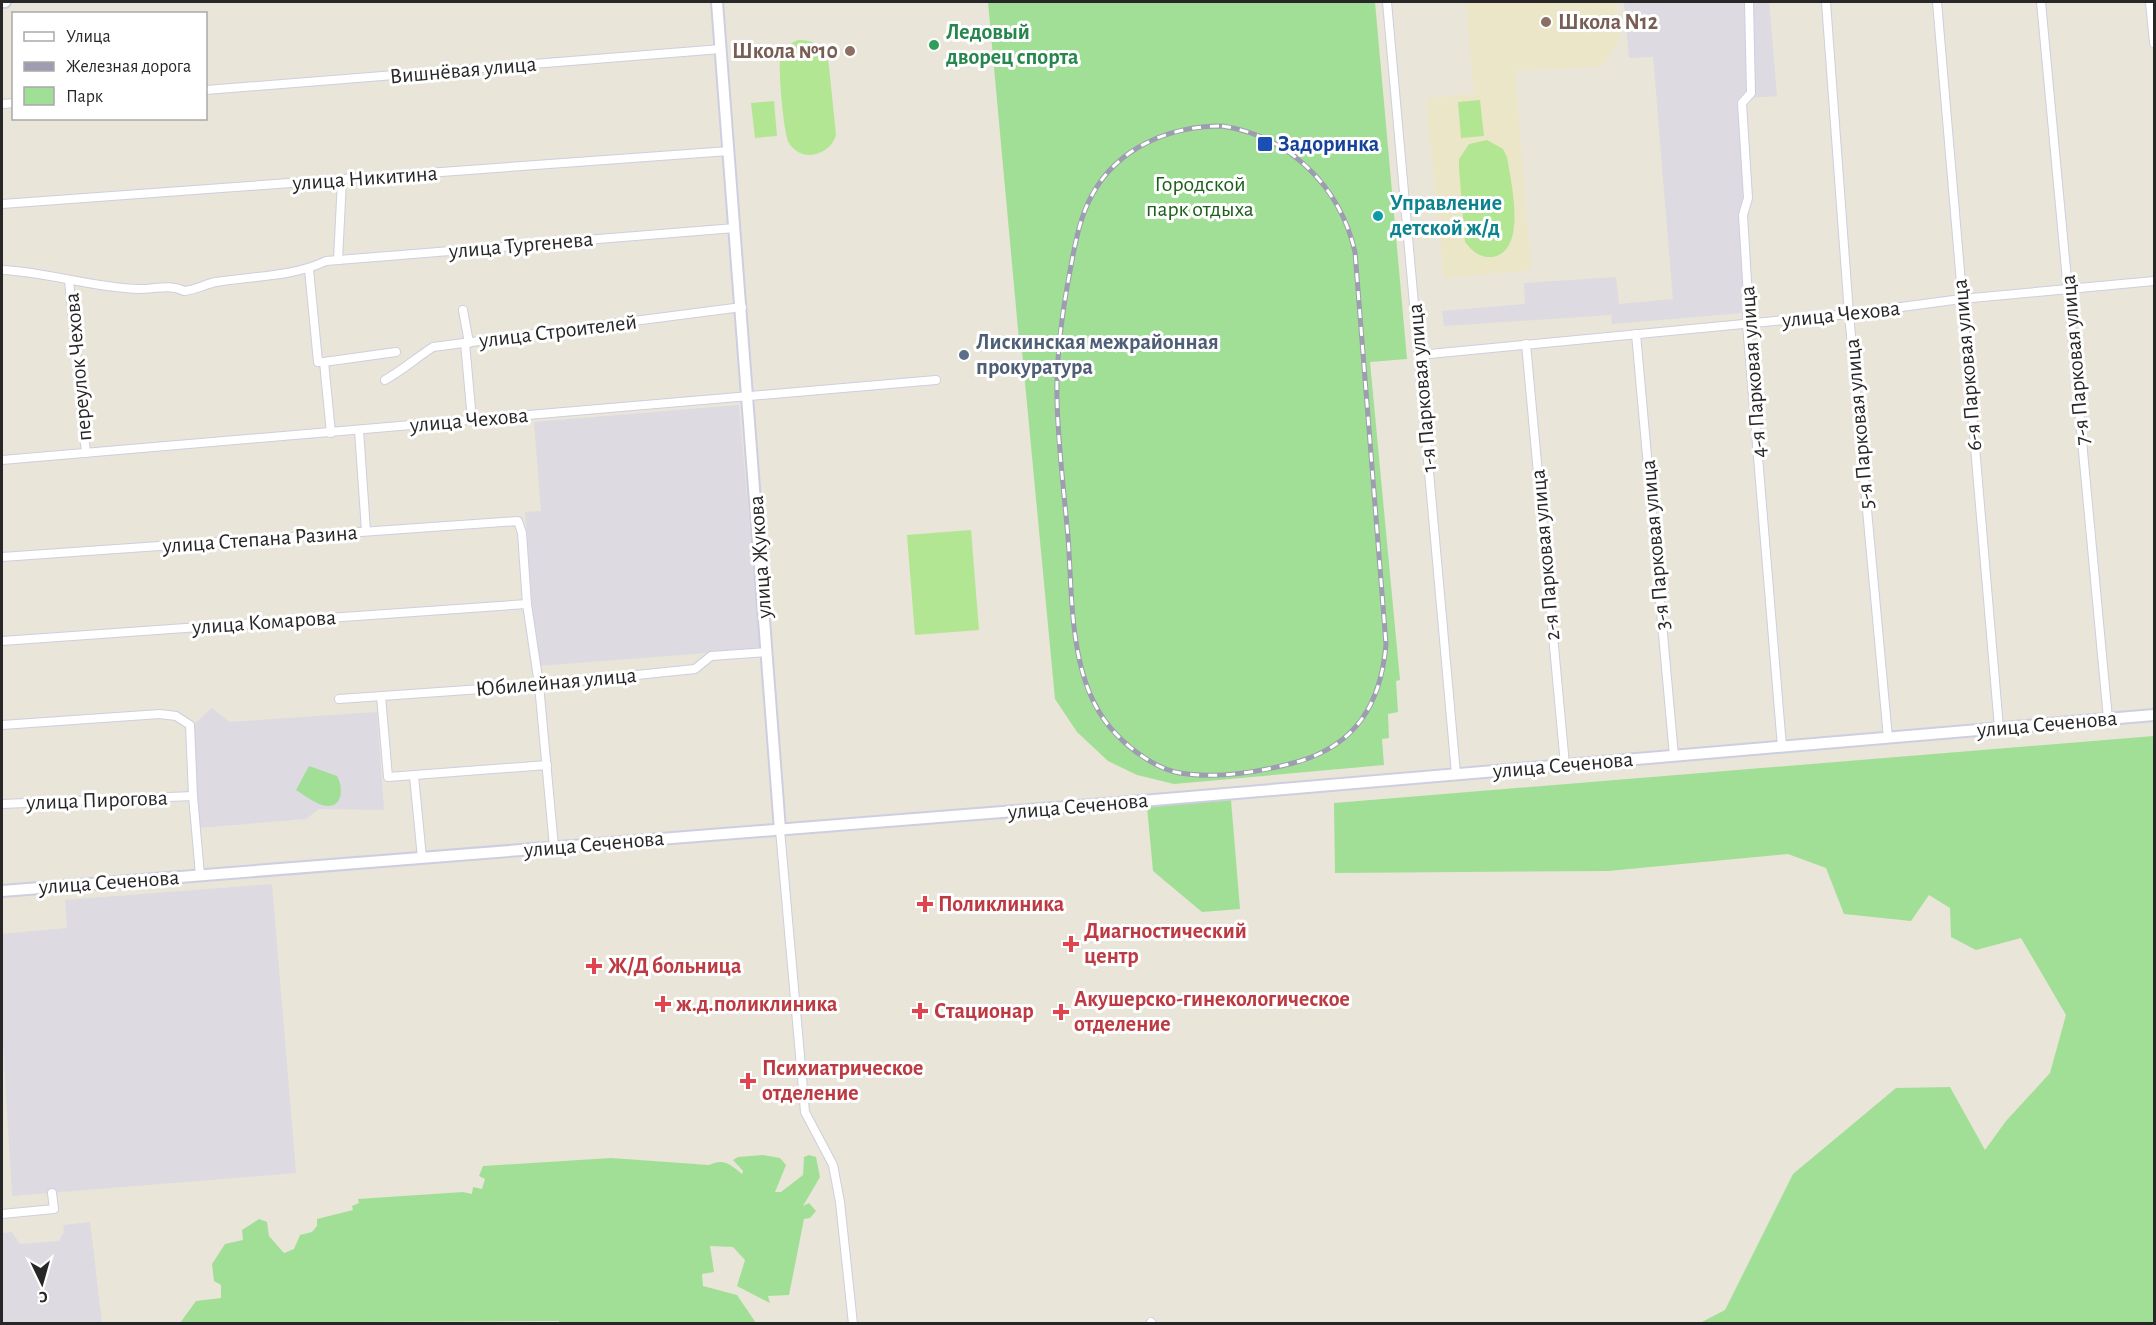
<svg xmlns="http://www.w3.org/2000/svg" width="2156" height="1325" font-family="'Alegreya Sans',sans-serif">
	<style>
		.industrial { fill: #dddae2 }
		.education { fill: #ebe6c8 }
		.green { fill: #a2df96 }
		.pitch { fill: #b3e692 }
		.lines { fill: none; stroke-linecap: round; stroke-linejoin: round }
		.street-casing { stroke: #cecee0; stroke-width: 10 }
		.secondary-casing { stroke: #cecee0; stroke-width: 14 }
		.street { stroke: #fff; stroke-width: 8 }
		.secondary { stroke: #fff; stroke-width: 10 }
		.rail-casing { stroke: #9d9cb1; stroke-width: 5 }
		.rail { stroke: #fff; stroke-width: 3; stroke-dasharray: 9; stroke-linecap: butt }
		.education-dot { fill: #8d6e63; stroke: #fff; stroke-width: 2 }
		.leisure-dot { fill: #2e9e5b; stroke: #fff; stroke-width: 2 }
		.transit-dot { fill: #1a4fb4; stroke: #fff; stroke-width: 2 }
		.culture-dot { fill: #0f9aa8; stroke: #fff; stroke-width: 2 }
		.service-dot { fill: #5c6f8a; stroke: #fff; stroke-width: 2 }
		.health-dot { fill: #e0444e; stroke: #fff; stroke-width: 2 }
		.labels { text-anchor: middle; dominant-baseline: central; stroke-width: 6; stroke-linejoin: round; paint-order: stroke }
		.education-label { font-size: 22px; font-weight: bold; fill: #785e54; stroke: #fff; text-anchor: start }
		.leisure-label { font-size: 22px; font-weight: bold; fill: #27864d; stroke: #fff; text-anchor: start }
		.street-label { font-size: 22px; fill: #272727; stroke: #fff }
		.transit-label { font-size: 22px; font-weight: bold; fill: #164399; stroke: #fff; text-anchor: start }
		.park-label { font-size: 22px; fill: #1d601b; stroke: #fff }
		.culture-label { font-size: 22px; font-weight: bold; fill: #0d838f; stroke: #fff; text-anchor: start }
		.service-label { font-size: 22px; font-weight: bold; fill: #4e5e75; stroke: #fff; text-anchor: start }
		.health-label { font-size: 22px; font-weight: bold; fill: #be3a42; stroke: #fff; text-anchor: start }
	</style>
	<rect width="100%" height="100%" fill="#e9e5d9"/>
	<g class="industrial">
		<polygon points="1624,2 1769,2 1777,96 1737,99 1753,312 1612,324 1611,315 1444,326 1442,311 1525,304 1524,283 1616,277 1619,304 1673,299 1653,57 1629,58"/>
		<polygon points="739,405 760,649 537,666 525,512 541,511 534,422"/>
		<polygon points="212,708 230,722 377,712 384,810 319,809 306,819 199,828 193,725"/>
		<polygon points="272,884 296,1173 12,1196 2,1026 2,934 67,928 65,900"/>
		<polygon points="90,1222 102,1323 2,1323 2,1233 12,1232 20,1244 59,1241 64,1232 63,1225"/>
	</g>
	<polygon class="education" points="1466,2 1616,2 1619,40 1603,66 1515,71 1531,270 1444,278 1426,99 1474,94"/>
	<g class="green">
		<polygon points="988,2 1375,2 1407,359 1370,362 1400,680 1396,681 1398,712 1388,714 1389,738 1382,739 1384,765 1174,784 1137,775 1108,761 1077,732 1055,699 1022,351 1020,351"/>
		<polygon points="2154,736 2154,1323 1700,1323 1725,1310 1793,1174 1896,1088 1950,1087 1985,1150 2006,1121 2050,1073 2066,1015 2021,938 1976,950 1951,937 1950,908 1929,895 1911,921 1844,914 1826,868 1788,854 1608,871 1335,873 1334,803"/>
		<path d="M309 766 337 776C344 788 343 811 322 805 313 802 304 795 296 790Z"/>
		<polygon points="1231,800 1240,909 1202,912 1153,871 1147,807"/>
		<path d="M763 1155 780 1158 786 1165 775 1192H781L803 1175 804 1157 809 1155 816 1157 820 1177 803 1206 809 1203 816 1211 810 1218 804 1219 789 1295 768 1296 770 1303 737 1286 745 1260 733 1247 710 1246 714 1272 702 1274 703 1286 737 1295 756 1323 559 1324V1321L180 1323 196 1301 221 1298V1285L214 1281 212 1264 225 1244 243 1240 242 1230 259 1219 267 1222 269 1236 284 1253 294 1249 300 1235 312 1232 317 1226V1219L353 1210 352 1206 359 1203 358 1199 463 1192 472 1194 473 1187 482 1189 485 1179 479 1176 483 1166 611 1158 709 1165C724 1158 730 1164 742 1174L743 1171 733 1160 738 1157Z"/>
	</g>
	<g class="pitch">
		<path d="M798 40C812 40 822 44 828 57L836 135C830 156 801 163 789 143 784 135 777 64 781 55 784 47 791 43 798 40Z"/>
		<polygon points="1480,100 1484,136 1461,138 1458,102"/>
		<polygon points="774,101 777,136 755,138 751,103"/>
		<path d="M1487 140 1503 149 1507 157C1511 182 1528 252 1492 257 1480 258 1472 251 1465 242L1459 168V159L1469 144Z"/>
		<polygon points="971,530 979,630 915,635 907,535"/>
	</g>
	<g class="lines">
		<defs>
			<g id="street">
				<polyline points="1387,2 1456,774"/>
				<polyline points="1749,2 1751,93 1742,103 1748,198 1743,215 1748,297 1747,324 1782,747"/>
				<polyline points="1826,2 1849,314 1888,738"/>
				<polyline points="1937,2 1999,728"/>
				<polyline points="2041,2 2108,719"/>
				<polyline points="2150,2 2154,43"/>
				<polyline points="206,90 721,49"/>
				<polyline points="2,104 14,103"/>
				<polyline points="2,204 729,151"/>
				<polyline points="338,260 342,180"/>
				<polyline points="309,269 318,362 324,362 331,433"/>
				<path d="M2 270C48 272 93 288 139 289 155 289 170 284 184 291 196 290 205 284 216 282 252 276 293 277 326 261L735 228"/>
				<polyline points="69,280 86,453"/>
				<polyline points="463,310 469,343"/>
				<polyline points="1636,334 1674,756"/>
				<polyline points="465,343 472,420"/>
				<polyline points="1526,344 1565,765"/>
				<polyline points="1419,355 1849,314 1961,299 2154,281"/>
				<polyline points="324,362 396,352"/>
				<path d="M385 380C403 370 416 358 433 347L742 307"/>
				<polyline points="359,430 366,531"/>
				<polyline points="2,460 936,380"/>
				<polyline points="2,557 518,521 522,533 527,604 539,685 554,847"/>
				<polyline points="2,641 527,604"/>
				<polyline points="381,696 388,777 547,765"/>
				<polyline points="339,699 539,685 695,669 711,656 767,652"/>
				<polyline points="2,725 160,714 176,716 190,725 193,796 200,875"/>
				<polyline points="414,776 422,858"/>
				<polyline points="2,804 193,796"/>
				<polyline points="780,830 805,1112 833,1165 840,1202 853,1324"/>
				<polyline points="2,1214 54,1209 52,1193"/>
				<polyline points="1150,1324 1151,1322"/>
			</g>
			<g id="secondary">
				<polyline points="2,2 5,2"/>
				<polyline points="717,2 780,830"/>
				<polyline points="2,891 1142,801 2154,715"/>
			</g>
		</defs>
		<use href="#street" class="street-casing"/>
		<use href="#secondary" class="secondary-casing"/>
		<use href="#street" class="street"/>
		<use href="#secondary" class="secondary"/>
		<defs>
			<path id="rail" d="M1222 126C1289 136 1340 186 1355 252L1386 644C1381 704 1356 745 1297 762 1260 772 1213 780 1175 772 1155 767 1131 750 1117 735 1068 686 1073 601 1068 537 1064 491 1058 445 1057 399 1056 356 1062 313 1070 271 1075 245 1079 219 1092 195 1118 147 1170 126 1222 126Z"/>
		</defs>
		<use href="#rail" class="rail-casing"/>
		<use href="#rail" class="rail"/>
	</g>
	<g class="education-dot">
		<circle cx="1546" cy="22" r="6"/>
		<circle cx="850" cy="51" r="6"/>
	</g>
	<circle class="leisure-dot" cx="934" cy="45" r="6"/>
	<rect class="transit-dot" x="1257" y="136" width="16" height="16" rx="3"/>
	<circle class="culture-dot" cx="1378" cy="216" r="6"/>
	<circle class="service-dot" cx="964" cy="355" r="6"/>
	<g class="health-dot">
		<path d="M922 895h6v6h6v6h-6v6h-6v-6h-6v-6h6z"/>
		<path d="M1068 935h6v6h6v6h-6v6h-6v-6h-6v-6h6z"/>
		<path d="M591 957h6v6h6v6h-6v6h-6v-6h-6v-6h6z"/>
		<path d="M660 995h6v6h6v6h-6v6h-6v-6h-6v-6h6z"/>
		<path d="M917 1002h6v6h6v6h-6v6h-6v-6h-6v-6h6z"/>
		<path d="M1058 1003h6v6h6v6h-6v6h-6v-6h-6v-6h6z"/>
		<path d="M745 1072h6v6h6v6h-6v6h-6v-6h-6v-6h6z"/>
	</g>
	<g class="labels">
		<g class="education-label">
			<text x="1558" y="22">Школа N12</text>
			<text x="838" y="51" text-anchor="end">Школа №10</text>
		</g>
		<g class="leisure-label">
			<text x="946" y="32">Ледовый<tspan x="946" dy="25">дворец спорта</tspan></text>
		</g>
		<g class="street-label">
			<text transform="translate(463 70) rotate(-5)">Вишнёвая улица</text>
			<text transform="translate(365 178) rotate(-4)">улица Никитина</text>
			<text transform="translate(521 245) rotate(-5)">улица Тургенева</text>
			<text transform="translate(1841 314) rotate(-6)">улица Чехова</text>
			<text transform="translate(558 331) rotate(-7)">улица Строителей</text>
			<text transform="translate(2075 360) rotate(-95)">7-я Парковая улица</text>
			<text transform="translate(1967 365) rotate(-95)">6-я Парковая улица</text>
			<text transform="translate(78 367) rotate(-95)">переулок Чехова</text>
			<text transform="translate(1753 372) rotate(-94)">4-я Парковая улица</text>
			<text transform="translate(1422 388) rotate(-95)">1-я Парковая улица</text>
			<text transform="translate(469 420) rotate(-5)">улица Чехова</text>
			<text transform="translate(1859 424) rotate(-95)">5-я Парковая улица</text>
			<text transform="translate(260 539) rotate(-4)">улица Степана Разина</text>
			<text transform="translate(1655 545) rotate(-95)">3-я Парковая улица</text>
			<text transform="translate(1545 555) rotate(-95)">2-я Парковая улица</text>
			<text transform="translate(760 557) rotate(-94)">улица Жукова</text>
			<text transform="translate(264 622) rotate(-4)">улица Комарова</text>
			<text transform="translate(556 682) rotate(-5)">Юбилейная улица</text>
			<text transform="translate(2047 724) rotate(-5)">улица Сеченова</text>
			<text transform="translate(1563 765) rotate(-5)">улица Сеченова</text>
			<text transform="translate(97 800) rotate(-2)">улица Пирогова</text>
			<text transform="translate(1078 806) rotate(-5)">улица Сеченова</text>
			<text transform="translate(594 844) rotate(-5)">улица Сеченова</text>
			<text transform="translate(109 882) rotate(-4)">улица Сеченова</text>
		</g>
		<g class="transit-label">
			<text x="1278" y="144">Задоринка</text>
		</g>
		<g class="park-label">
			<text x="1200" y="184">Городской<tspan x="1200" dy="25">парк отдыха</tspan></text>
		</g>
		<g class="culture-label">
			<text x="1390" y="203">Управление<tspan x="1390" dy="25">детской ж/д</tspan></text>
		</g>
		<g class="service-label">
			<text x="976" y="342">Лискинская межрайонная<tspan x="976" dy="25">прокуратура</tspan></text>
		</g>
		<g class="health-label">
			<text x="938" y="904">Поликлиника</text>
			<text x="1084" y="931">Диагностический<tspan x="1084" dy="25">центр</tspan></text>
			<text x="608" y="966">Ж/Д больница</text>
			<text x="1074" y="999">Акушерско-гинекологическое<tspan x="1074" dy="25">отделение</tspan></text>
			<text x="676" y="1004">ж.д.поликлиника</text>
			<text x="934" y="1011">Стационар</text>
			<text x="762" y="1068">Психиатрическое<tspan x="762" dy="25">отделение</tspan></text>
		</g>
	</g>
	<rect width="2156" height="1325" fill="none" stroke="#272727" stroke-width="6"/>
	<rect x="12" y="12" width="195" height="108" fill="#ffffff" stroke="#a9a9a9" stroke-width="1.5"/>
	<rect x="24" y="32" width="30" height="9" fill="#ffffff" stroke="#a9a9a9" stroke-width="1.5"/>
	<text x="66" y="42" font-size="18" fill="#272727">Улица</text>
	<rect x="24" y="62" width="30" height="9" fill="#9d9cb1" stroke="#a9a9a9" stroke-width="1.5"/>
	<text x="66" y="72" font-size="18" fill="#272727">Железная дорога</text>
	<rect x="24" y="87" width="30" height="18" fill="#a2df96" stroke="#a9a9a9" stroke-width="1.5"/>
	<text x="66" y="102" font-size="18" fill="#272727">Парк</text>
	<g transform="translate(42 1283) rotate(175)" stroke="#ffffff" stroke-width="4.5" paint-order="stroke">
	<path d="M0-4.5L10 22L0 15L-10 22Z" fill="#272727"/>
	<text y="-9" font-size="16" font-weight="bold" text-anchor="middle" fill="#272727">С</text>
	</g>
</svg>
